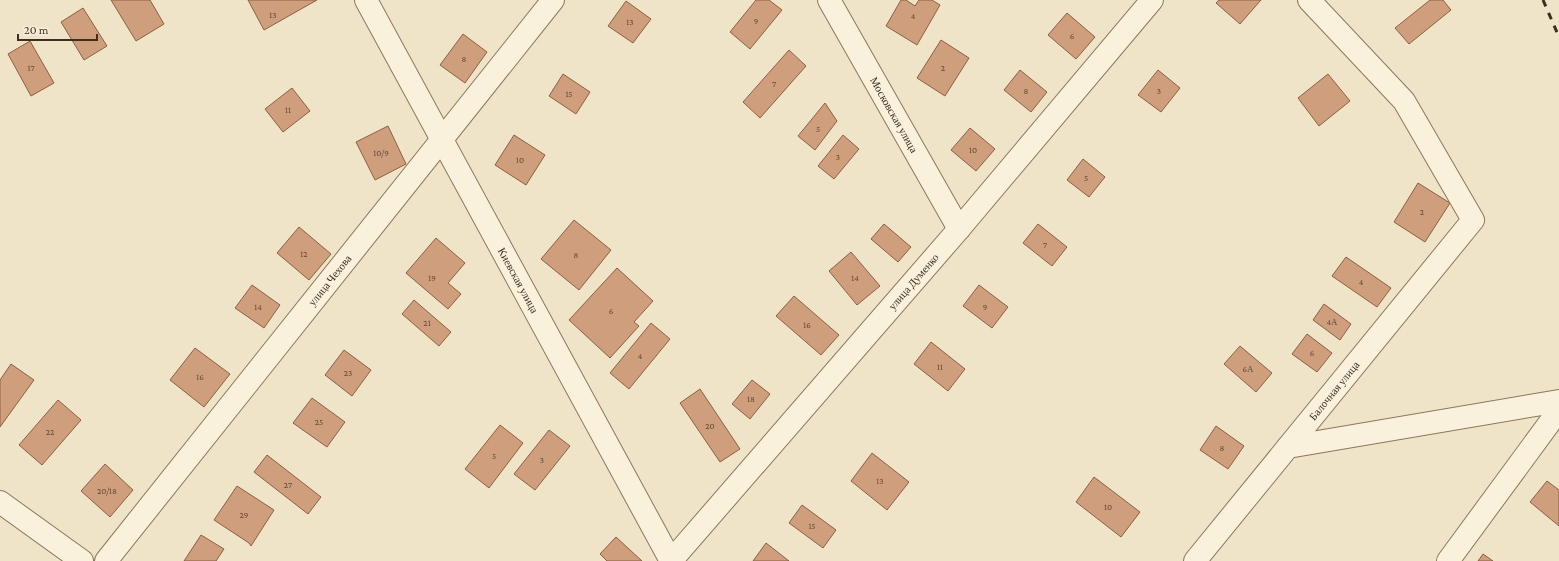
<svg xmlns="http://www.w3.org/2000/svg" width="1559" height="561" font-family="'Crimson Pro',serif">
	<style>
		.building { fill: #cf9f7d; stroke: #8d5f41 }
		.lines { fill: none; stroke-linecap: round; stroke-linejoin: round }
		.minor-casing { stroke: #8d765c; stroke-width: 24 }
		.tertiary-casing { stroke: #8d765c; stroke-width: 24 }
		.minor { stroke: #faf1dc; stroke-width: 22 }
		.tertiary { stroke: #faf1dc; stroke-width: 22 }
		.rail { stroke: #3d2e20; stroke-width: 3; stroke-dasharray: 7 7; stroke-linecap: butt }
		.labels { text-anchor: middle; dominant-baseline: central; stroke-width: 3; stroke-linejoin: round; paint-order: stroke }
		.number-label { font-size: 9px; fill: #624a37 }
		.street-label { font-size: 11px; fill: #3d2e20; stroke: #f7eed8 }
	</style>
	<rect width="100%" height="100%" fill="#f0e4c8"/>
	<g class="building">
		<polygon points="111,0 150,0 164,24 136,41"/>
		<polygon points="248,0 317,0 264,30"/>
		<polygon points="756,0 769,0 782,10 750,49 730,32"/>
		<polygon points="901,0 906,0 915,6 919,0 932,0 940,5 917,45 886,26"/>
		<polygon points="1219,0 1261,0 1240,24 1216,3"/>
		<polygon points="1430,0 1443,0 1451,10 1409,44 1395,28"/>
		<polygon points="626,1 651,19 633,43 608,26"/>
		<polygon points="83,8 107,46 84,60 61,22"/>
		<polygon points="1067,13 1095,37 1076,59 1048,35"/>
		<polygon points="463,34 487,52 465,83 440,65"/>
		<polygon points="941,40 969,58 945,96 917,78"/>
		<polygon points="30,41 54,83 31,96 8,54"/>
		<polygon points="789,50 806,66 760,118 743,102"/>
		<polygon points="1020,70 1047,92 1031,112 1004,90"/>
		<polygon points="1158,70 1180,88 1161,112 1138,95"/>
		<polygon points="563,74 590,92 576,114 549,96"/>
		<polygon points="1328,74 1350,101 1319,126 1298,98"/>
		<polygon points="292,88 310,111 283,132 265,109"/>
		<polygon points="825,103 837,121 815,150 798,136"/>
		<polygon points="388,126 406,164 375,180 356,142"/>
		<polygon points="970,128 995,149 976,171 951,150"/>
		<polygon points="514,135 545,155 526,185 495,165"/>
		<polygon points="843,135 859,149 834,179 818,166"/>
		<polygon points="1083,159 1105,177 1089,197 1067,180"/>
		<polygon points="1418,183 1450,203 1425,242 1394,222"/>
		<polygon points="574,220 611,250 579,290 541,259"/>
		<polygon points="884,224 911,247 898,262 871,239"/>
		<polygon points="1038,224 1067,247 1052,266 1023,243"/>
		<polygon points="299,227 331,254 309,280 277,253"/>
		<polygon points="436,238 465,263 448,283 461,294 448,309 406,273"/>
		<polygon points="851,252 880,286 857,305 829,271"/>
		<polygon points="1346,257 1391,288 1377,307 1332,276"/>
		<polygon points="617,268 653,301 634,322 639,326 610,358 569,320"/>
		<polygon points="252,285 280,305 264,328 235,308"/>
		<polygon points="979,285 1008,307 992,328 963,306"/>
		<polygon points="794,296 839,335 821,355 776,316"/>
		<polygon points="414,300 451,332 439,346 402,314"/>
		<polygon points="1324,304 1351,324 1340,340 1313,320"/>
		<polygon points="651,323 670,339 629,389 610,373"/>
		<polygon points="1307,334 1332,353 1317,372 1292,354"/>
		<polygon points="931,342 965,369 948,391 914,364"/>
		<polygon points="1240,346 1272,373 1256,392 1224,364"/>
		<polygon points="195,348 230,374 204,407 170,380"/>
		<polygon points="344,350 371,370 352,396 325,375"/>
		<polygon points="11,364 34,380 0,427 0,380"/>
		<polygon points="752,380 770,394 750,419 732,404"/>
		<polygon points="700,389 740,449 720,462 680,403"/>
		<polygon points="312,398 345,422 327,447 293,423"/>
		<polygon points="58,400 81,420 42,465 19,445"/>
		<polygon points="500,425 523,443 489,488 465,469"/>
		<polygon points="1216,426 1244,446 1228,469 1200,450"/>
		<polygon points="549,430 570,446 535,490 514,474"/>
		<polygon points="872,453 909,482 887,510 851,481"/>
		<polygon points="267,455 321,497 308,514 254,472"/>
		<polygon points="105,464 133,490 110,517 81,491"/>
		<polygon points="1094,477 1140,512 1121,537 1076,502"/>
		<polygon points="1547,481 1559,490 1559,526 1530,502"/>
		<polygon points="237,486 274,510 251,546 249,543 214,520"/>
		<polygon points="802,505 836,530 823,548 789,523"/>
		<polygon points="201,535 224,549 216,561 184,561"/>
		<polygon points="616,537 642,561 607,561 600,554"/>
		<polygon points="766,543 789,561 753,561"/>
		<polygon points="1483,554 1493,561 1478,561"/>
	</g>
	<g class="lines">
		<defs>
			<g id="minor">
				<path id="s1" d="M366 0 671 561"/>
				<polyline points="1288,447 1559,401"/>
				<path id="s2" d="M106 561 553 0"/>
				<path id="s3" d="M1195 561 1473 220 1404 101 1309 0"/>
				<polyline points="1448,561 1559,410"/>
			</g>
			<g id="tertiary">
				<path id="s4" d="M829 0 959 229"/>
				<polyline points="0,502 82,561"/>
				<path id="s5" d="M671 561 959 229 1152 0"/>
			</g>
		</defs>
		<use href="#minor" class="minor-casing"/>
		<use href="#tertiary" class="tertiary-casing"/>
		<use href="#minor" class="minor"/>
		<use href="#tertiary" class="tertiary"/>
		<polyline class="rail" points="1543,0 1559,37"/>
	</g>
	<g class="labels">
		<g class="number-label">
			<text x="273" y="15">13</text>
			<text x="913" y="16">4</text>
			<text x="756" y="21">9</text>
			<text x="630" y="22">13</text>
			<text x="1072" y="36">6</text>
			<text x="464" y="59">8</text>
			<text x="31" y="68">17</text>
			<text x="943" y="68">2</text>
			<text x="774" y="84">7</text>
			<text x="1026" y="91">8</text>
			<text x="1159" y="91">3</text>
			<text x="569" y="94">15</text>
			<text x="288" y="110">11</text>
			<text x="818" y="129">5</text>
			<text x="973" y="150">10</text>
			<text x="381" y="153">10/9</text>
			<text x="838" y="157">3</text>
			<text x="520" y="160">10</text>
			<text x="1086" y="178">5</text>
			<text x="1422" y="212">2</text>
			<text x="1045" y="245">7</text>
			<text x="304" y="254">12</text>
			<text x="576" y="255">8</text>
			<text x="432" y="278">19</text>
			<text x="855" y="278">14</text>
			<text x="1361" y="282">4</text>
			<text x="258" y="307">14</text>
			<text x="985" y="307">9</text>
			<text x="611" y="311">6</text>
			<text x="1332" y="322">4А</text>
			<text x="427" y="323">21</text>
			<text x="807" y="325">16</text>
			<text x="1312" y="353">6</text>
			<text x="640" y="356">4</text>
			<text x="940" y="367">11</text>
			<text x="1248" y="369">6А</text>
			<text x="348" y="373">23</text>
			<text x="200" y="377">16</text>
			<text x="751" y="399">18</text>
			<text x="319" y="422">25</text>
			<text x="710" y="426">20</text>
			<text x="50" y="432">22</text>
			<text x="1222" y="448">8</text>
			<text x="494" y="456">5</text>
			<text x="542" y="460">3</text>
			<text x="880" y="481">13</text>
			<text x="288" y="485">27</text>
			<text x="107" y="491">20/18</text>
			<text x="1108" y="507">10</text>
			<text x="244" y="515">29</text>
			<text x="812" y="526">15</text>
		</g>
		<g class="street-label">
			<text stroke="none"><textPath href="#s4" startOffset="132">Московская улица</textPath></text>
			<text stroke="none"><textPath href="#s2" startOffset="359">улица Чехова</textPath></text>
			<text stroke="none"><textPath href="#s1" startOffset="319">Киевская улица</textPath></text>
			<text stroke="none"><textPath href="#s5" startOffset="370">улица Думенко</textPath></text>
			<text stroke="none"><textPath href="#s3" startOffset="220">Балочная улица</textPath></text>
		</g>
	</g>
	<path d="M18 34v6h79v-6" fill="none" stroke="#3d2e20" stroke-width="2"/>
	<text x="24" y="34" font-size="12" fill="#3d2e20" stroke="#f7eed8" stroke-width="3" paint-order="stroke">20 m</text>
</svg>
